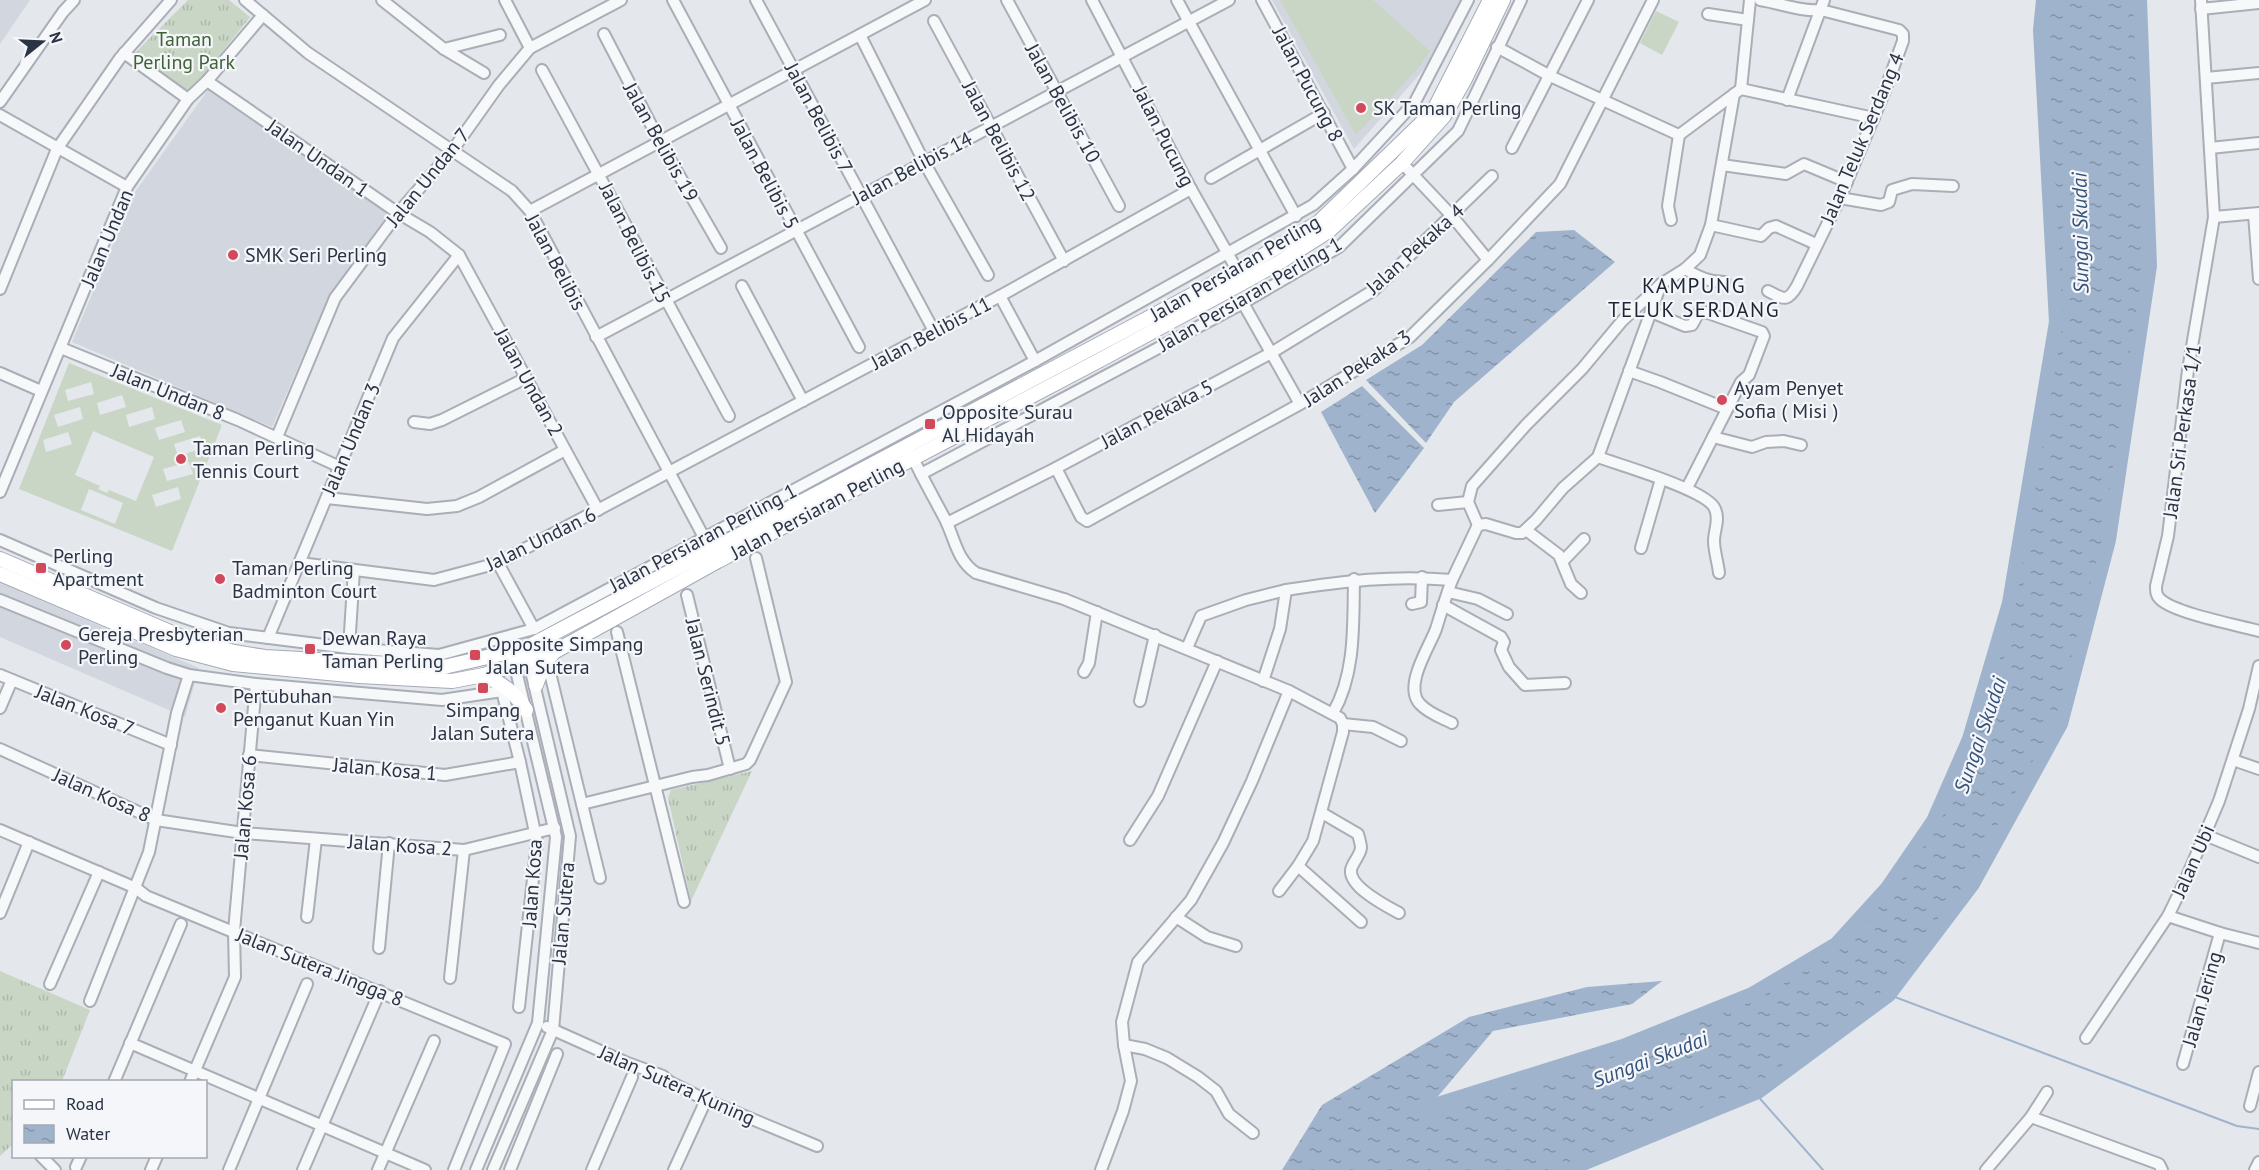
<svg xmlns="http://www.w3.org/2000/svg" width="2259" height="1170" font-family="'PT Sans',sans-serif">
	<style>
		.built { fill: #d2d6de }
		.grass { fill: url(#grass-tufts) }
		.garden { fill: #c9d6c5; fill-rule: evenodd }
		.water { fill: url(#water-ripples) }
		.lines { fill: none; stroke-linecap: round; stroke-linejoin: round }
		.stream { stroke: #9fb4cc; stroke-width: 2 }
		.river { stroke: #9fb4cc; stroke-width: 14 }
		.minor-casing { stroke: #a9aeb7; stroke-width: 14 }
		.major-casing { stroke: #a3abb8; stroke-width: 16 }
		.minor { stroke: #f7f8fa; stroke-width: 10 }
		.major { stroke: #fff; stroke-width: 14 }
		.poi-dot { fill: #d1495b; stroke: #f4f6f9; stroke-width: 2 }
		.labels { text-anchor: middle; dominant-baseline: central; stroke-width: 4.5; stroke-linejoin: round; paint-order: stroke }
		.park-label { font-size: 20px; fill: #3f6138; stroke: #f4f6f9 }
		.street-label { font-size: 20px; fill: #2b3445; stroke: #f4f6f9 }
		.poi-label { font-size: 20px; fill: #2b3445; stroke: #f4f6f9; text-anchor: start }
		.water-label { font-size: 21px; font-style: italic; fill: #34527a; stroke: #f4f6f9 }
		.neighbourhood-label { font-size: 21px; letter-spacing: 1.5px; fill: #1d2536; stroke: #f4f6f9 }
	</style>
	<defs>
		<pattern id="grass-tufts" width="24" height="20" patternUnits="userSpaceOnUse" patternTransform="scale(1.5)"><rect width="24" height="20" fill="#c9d6c5"/><path d="M3 7l-1-3M5 7V3M7 7l1-3M15 17l-1-3M17 17v-4M19 17l1-3" fill="none" stroke="#adb8ab"/></pattern>
		<pattern id="water-ripples" width="26" height="14" patternUnits="userSpaceOnUse" patternTransform="scale(1.5)"><rect width="26" height="14" fill="#9fb4cc"/><path d="M2 4q2-2 4 0t4 0M15 11q2-2 4 0t4 0" fill="none" stroke="#8293a7"/></pattern>
	</defs>
	<rect width="100%" height="100%" fill="#e4e7ec"/>
	<g class="built">
		<polygon points="0,0 30,0 0,44"/>
		<polygon points="1272,0 1462,0 1425,68 1354,149"/>
		<polygon points="208,90 388,214 329,296 272,427 72,342 135,192"/>
		<polygon points="0,583 199,668 185,717 0,637"/>
	</g>
	<g class="grass">
		<polygon points="188,0 229,0 250,17 188,95 133,55"/>
		<polygon points="752,771 691,901 668,798 671,790"/>
		<polygon points="0,971 90,1010 62,1081 14,1082 13,1144 0,1156"/>
	</g>
	<g class="garden">
		<polygon points="1280,0 1373,0 1430,51 1420,66 1356,135"/>
		<polygon points="1656,11 1679,22 1662,55 1640,43"/>
		<path d="M69 363 222 425 172 551 19 489ZM91 382 94 394 68 401 65 390ZM122 395 126 407 100 415 97 403ZM80 407 83 419 58 427 54 415ZM152 407 155 419 129 427 126 415ZM181 420 185 432 159 440 155 428ZM93 431 154 457 136 501 109 490 107 493 98 489 100 486 75 475ZM68 432 72 444 46 452 43 440ZM200 436 204 448 178 456 174 444ZM189 462 193 474 167 481 163 469ZM178 487 181 499 156 507 152 495ZM89 489 123 503 115 524 81 510Z"/>
	</g>
	<g class="water">
		<polygon points="2043,0 2140,0 2150,266 2109,540 2061,724 1973,884 1889,995 1758,1092 1568,1170 1282,1170 1322,1105 1469,1017 1587,987 1662,981 1632,1004 1493,1031 1429,1107 1623,1046 1752,994 1836,944 1887,888 1933,821 1969,739 2009,603 2056,322 2040,30"/>
		<polygon points="1574,230 1615,262 1454,402 1426,443 1366,380 1422,345 1536,232"/>
		<polygon points="1362,386 1424,448 1375,513 1321,412"/>
	</g>
	<g class="lines">
		<g class="stream">
			<polyline points="1887,994 2237,1126 2259,1129"/>
			<polyline points="1755,1093 1823,1170"/>
		</g>
		<g class="river">
			<polyline points="1428,1107 1623,1046 1752,994 1836,944 1887,888 1933,821 1969,739 2009,603 2056,322 2040,30 2043,0"/>
			<polyline points="1568,1170 1758,1092 1889,995 1973,884 2061,724 2109,540 2150,266 2140,0"/>
		</g>
		<defs>
			<g id="minor">
				<polyline points="245,0 308,53 512,191 530,211 707,543"/>
				<polyline points="382,0 444,49 484,73"/>
				<polyline points="505,0 530,48"/>
				<polyline points="673,0 859,347"/>
				<polyline points="756,0 934,331"/>
				<polyline points="1007,0 1119,206"/>
				<polyline points="1092,0 1191,189 1241,277"/>
				<polyline points="1177,0 1296,216"/>
				<polyline points="1262,0 1353,169"/>
				<path d="M1760 0C1780 3 1801 12 1821 10L1899 30 1903 34V41L1884 93 1840 198 1797 286C1787 303 1784 299 1768 291"/>
				<path d="M2201 0 2214 217 2188 370 2168 536 2156 586C2156 592 2156 595 2160 599 2174 613 2237 625 2259 631"/>
				<polyline points="2201,9 2259,3"/>
				<polyline points="1708,14 1748,20"/>
				<polyline points="934,21 1064,261"/>
				<polyline points="604,34 660,142 721,248"/>
				<polyline points="860,35 924,162 988,275"/>
				<polyline points="1497,47 1550,76 1679,135"/>
				<polyline points="444,49 500,35"/>
				<polyline points="124,53 188,99"/>
				<polyline points="542,70 729,416"/>
				<polyline points="2206,78 2259,73"/>
				<polyline points="207,81 398,213 430,232 459,255 598,510"/>
				<polyline points="1741,89 1750,0"/>
				<polyline points="1787,100 1824,0"/>
				<polyline points="0,102 63,12 74,0"/>
				<polyline points="0,115 127,187"/>
				<polyline points="1679,135 1741,89 1874,118"/>
				<polyline points="1512,148 1588,0"/>
				<polyline points="2210,148 2259,143"/>
				<polyline points="1402,163 1452,216 1488,260"/>
				<polyline points="1722,165 1786,174 1804,164 1847,182"/>
				<polyline points="1211,178 1324,113"/>
				<polyline points="1840,198 1881,205 1889,202 1892,190 1912,184 1953,186"/>
				<polyline points="530,211 925,0"/>
				<polyline points="2254,214 2259,279"/>
				<polyline points="2214,217 2259,213"/>
				<polyline points="1671,220 1668,206 1679,135"/>
				<polyline points="1711,225 1761,236 1769,228 1776,226 1816,244"/>
				<path d="M1685 269C1699 277 1709 282 1725 282"/>
				<polyline points="742,286 803,401"/>
				<polyline points="0,289 57,149 120,58 171,0"/>
				<polyline points="1000,296 1035,361"/>
				<polyline points="1243,303 1300,404"/>
				<polyline points="1651,312 1685,326 1692,325 1698,314 1705,312 1762,332 1764,336 1749,375 1741,382 1687,488"/>
				<polyline points="596,337 1229,0"/>
				<polyline points="61,348 238,420 340,467"/>
				<polyline points="1629,371 1660,382 1727,409"/>
				<polyline points="0,373 41,391"/>
				<polyline points="414,422 430,424 442,420 526,378"/>
				<polyline points="277,437 335,298 398,213 452,151 499,85 530,48 621,0"/>
				<polyline points="1713,437 1752,447 1766,442 1784,441 1801,445"/>
				<path d="M909 455 913 458C923 479 935 500 946 521 955 540 957 560 976 573L1064 599 1289 691 1340 718 1343 724V732L1313 841 1298 866 1279 891"/>
				<path d="M1598 457C1619 465 1708 490 1715 509 1720 520 1714 530 1714 541 1714 551 1718 563 1719 573"/>
				<polyline points="1056,468 1081,517 1087,521 1300,404 1410,337 1488,260 1560,184 1653,0"/>
				<polyline points="921,474 1243,303 1339,247 1458,131 1521,0"/>
				<polyline points="0,492 127,187 188,99 207,81 263,15"/>
				<polyline points="327,498 427,509 457,506 479,497 565,450"/>
				<polyline points="1438,505 1468,502"/>
				<polyline points="947,523 1056,468 1271,353 1374,290 1492,176"/>
				<polyline points="1478,525 1468,502 1472,486 1526,425 1582,369 1622,321 1661,284 1685,269 1700,255 1711,225 1734,94"/>
				<polyline points="1526,530 1559,555 1571,584 1581,593"/>
				<polyline points="0,540 156,608 229,633 349,648 439,655 534,629 1035,361 1313,205 1353,169 1415,102 1468,0"/>
				<polyline points="1641,548 1661,479"/>
				<polyline points="1563,561 1584,539"/>
				<polyline points="300,563 434,580 498,563 1000,296 1191,189"/>
				<polyline points="498,563 534,629"/>
				<path d="M1452 580C1446 596 1441 613 1436 629 1429 648 1403 686 1420 704 1428 713 1442 718 1452 723"/>
				<polyline points="1448,592 1478,599 1507,614"/>
				<polyline points="687,595 730,769"/>
				<polyline points="0,600 167,668 189,675 256,684 442,700 502,691 520,762 537,842 519,1007"/>
				<polyline points="1412,604 1421,602 1422,577"/>
				<polyline points="1443,605 1501,637 1504,642 1501,650 1509,667 1525,685 1565,683"/>
				<polyline points="617,632 684,902"/>
				<polyline points="268,638 393,338 459,255"/>
				<polyline points="349,648 354,570"/>
				<polyline points="1187,648 1201,616 1246,600 1286,590"/>
				<polyline points="1084,672 1089,663 1097,612"/>
				<polyline points="550,673 600,878"/>
				<polyline points="0,675 171,745"/>
				<path d="M1263 681 1280 629 1286 590C1345 581 1392 575 1452 580L1478 525 1486 524 1516 533H1522L1536 520 1563 488 1598 457 1661 284"/>
				<polyline points="1140,701 1155,635"/>
				<polyline points="0,708 12,680"/>
				<path d="M1333 713C1356 673 1353 623 1354 579"/>
				<polyline points="1343,724 1373,727 1401,741"/>
				<polyline points="0,749 156,820 243,833 464,850 555,828"/>
				<polyline points="249,755 445,775 520,762"/>
				<polyline points="2233,760 2259,769"/>
				<polyline points="582,804 692,777 708,775 746,764 750,760 786,682 756,558"/>
				<path d="M1322 813 1358 834C1359 838 1361 844 1361 848 1360 856 1352 863 1351 870 1349 887 1386 906 1399 913"/>
				<polyline points="0,830 136,888 146,896 505,1044 454,1170"/>
				<polyline points="2205,835 2259,857"/>
				<polyline points="1130,840 1158,796 1217,661"/>
				<polyline points="1298,866 1361,922"/>
				<polyline points="0,913 29,842"/>
				<polyline points="2168,916 2220,933 2259,943"/>
				<polyline points="307,917 316,839"/>
				<polyline points="1176,917 1207,937 1236,946"/>
				<polyline points="379,948 389,843"/>
				<polyline points="450,978 464,850"/>
				<polyline points="50,984 99,872"/>
				<polyline points="90,1001 149,852 177,713 189,675"/>
				<polyline points="547,1027 625,1062 663,1076 670,1082 706,1100 817,1146"/>
				<polyline points="2086,1038 2168,916 2185,881 2219,801 2249,709 2259,666"/>
				<polyline points="130,1043 425,1170"/>
				<polyline points="1124,1045 1145,1049 1167,1058 1198,1077 1216,1091 1229,1114 1253,1133"/>
				<polyline points="2183,1064 2220,933"/>
				<polyline points="114,1082 181,924"/>
				<polyline points="190,1082 235,977 234,931 256,684"/>
				<polyline points="2250,1106 2259,1072"/>
				<polyline points="2031,1117 2159,1164 2162,1170"/>
				<polyline points="41,1156 55,1170"/>
				<polyline points="76,1167 81,1156"/>
				<polyline points="151,1170 157,1156"/>
				<polyline points="229,1170 307,984"/>
				<polyline points="303,1170 380,991"/>
				<polyline points="378,1170 434,1041"/>
				<polyline points="476,1170 538,1023 556,837 513,658"/>
				<polyline points="493,1170 553,1030 570,836 527,654"/>
				<polyline points="510,1170 557,1054"/>
				<polyline points="592,1170 632,1077"/>
				<polyline points="674,1170 706,1100"/>
				<polyline points="1101,1170 1123,1111 1131,1081 1124,1045 1122,1022 1138,962 1191,900 1223,843 1252,781 1289,691"/>
				<polyline points="1986,1170 2031,1117 2047,1092"/>
				<polyline points="2255,1170 2259,1162"/>
			</g>
			<g id="major">
				<polyline points="0,559 184,638 234,652 265,657 444,667 526,648 1237,271 1319,222 1433,112 1490,0"/>
				<polyline points="0,574 176,649 233,664 359,676 452,681 484,675 554,652 718,561 1100,360 1244,282 1280,262 1330,230 1402,163 1444,116 1465,79 1503,0"/>
				<path d="M484 675C502 684 515 692 526 710"/>
				<polyline points="536,685 544,664 554,652"/>
			</g>
		</defs>
		<use href="#minor" class="minor-casing"/>
		<use href="#major" class="major-casing"/>
		<use href="#minor" class="minor"/>
		<use href="#major" class="major"/>
	</g>
	<g class="poi-dot">
		<circle cx="1361" cy="108" r="6"/>
		<circle cx="233" cy="255" r="6"/>
		<circle cx="1722" cy="400" r="6"/>
		<rect x="924" y="418" width="12" height="12" rx="3"/>
		<circle cx="181" cy="459" r="6"/>
		<rect x="35" y="562" width="12" height="12" rx="3"/>
		<circle cx="220" cy="579" r="6"/>
		<circle cx="66" cy="645" r="6"/>
		<rect x="304" y="643" width="12" height="12" rx="3"/>
		<rect x="469" y="649" width="12" height="12" rx="3"/>
		<rect x="477" y="682" width="12" height="12" rx="3"/>
		<circle cx="221" cy="708" r="6"/>
	</g>
	<g class="labels">
		<g class="park-label">
			<text x="184" y="39">Taman<tspan x="184" dy="23">Perling Park</tspan></text>
		</g>
		<g class="street-label">
			<text transform="translate(1308 84) rotate(62)">Jalan Pucung 8</text>
			<text transform="translate(1063 103) rotate(61)">Jalan Belibis 10</text>
			<text transform="translate(819 118) rotate(62)">Jalan Belibis 7</text>
			<text transform="translate(1164 136) rotate(63)">Jalan Pucung</text>
			<text transform="translate(1862 138) rotate(-67)">Jalan Teluk Serdang 4</text>
			<text transform="translate(999 141) rotate(62)">Jalan Belibis 12</text>
			<text transform="translate(661 142) rotate(61)">Jalan Belibis 19</text>
			<text transform="translate(318 158) rotate(35)">Jalan Undan 1</text>
			<text transform="translate(912 168) rotate(-28)">Jalan Belibis 14</text>
			<text transform="translate(765 174) rotate(62)">Jalan Belibis 5</text>
			<text transform="translate(428 177) rotate(-51)">Jalan Undan 7</text>
			<text transform="translate(107 238) rotate(-67)">Jalan Undan</text>
			<text transform="translate(635 243) rotate(63)">Jalan Belibis 15</text>
			<text transform="translate(1415 249) rotate(-42)">Jalan Pekaka 4</text>
			<text transform="translate(556 262) rotate(62)">Jalan Belibis</text>
			<text transform="translate(1235 268) rotate(-30)">Jalan Persiaran Perling</text>
			<text transform="translate(1250 294) rotate(-30)">Jalan Persiaran Perling 1</text>
			<text transform="translate(931 333) rotate(-28)">Jalan Belibis 11</text>
			<text transform="translate(1357 368) rotate(-33)">Jalan Pekaka 3</text>
			<text transform="translate(529 382) rotate(61)">Jalan Undan 2</text>
			<text transform="translate(168 392) rotate(22)">Jalan Undan 8</text>
			<text transform="translate(1157 414) rotate(-28)">Jalan Pekaka 5</text>
			<text transform="translate(2182 431) rotate(-82)">Jalan Sri Perkasa 1/1</text>
			<text transform="translate(351 439) rotate(-67)">Jalan Undan 3</text>
			<text transform="translate(817 509) rotate(-28)">Jalan Persiaran Perling</text>
			<text transform="translate(703 538) rotate(-28)">Jalan Persiaran Perling 1</text>
			<text transform="translate(541 539) rotate(-26)">Jalan Undan 6</text>
			<text transform="translate(708 682) rotate(76)">Jalan Serindit 5</text>
			<text transform="translate(85 710) rotate(22)">Jalan Kosa 7</text>
			<text transform="translate(385 769) rotate(5)">Jalan Kosa 1</text>
			<text transform="translate(102 795) rotate(24)">Jalan Kosa 8</text>
			<text transform="translate(245 807) rotate(-85)">Jalan Kosa 6</text>
			<text transform="translate(400 845) rotate(4)">Jalan Kosa 2</text>
			<text transform="translate(2193 861) rotate(-66)">Jalan Ubi</text>
			<text transform="translate(532 883) rotate(-86)">Jalan Kosa</text>
			<text transform="translate(563 913) rotate(-85)">Jalan Sutera</text>
			<text transform="translate(320 967) rotate(22)">Jalan Sutera Jingga 8</text>
			<text transform="translate(2202 999) rotate(-74)">Jalan Jering</text>
			<text transform="translate(677 1085) rotate(24)">Jalan Sutera Kuning</text>
		</g>
		<g class="poi-label">
			<text x="1373" y="108">SK Taman Perling</text>
			<text x="245" y="255">SMK Seri Perling</text>
			<text x="1734" y="388">Ayam Penyet<tspan x="1734" dy="23">Sofia ( Misi )</tspan></text>
			<text x="942" y="412">Opposite Surau<tspan x="942" dy="23">Al Hidayah</tspan></text>
			<text x="193" y="448">Taman Perling<tspan x="193" dy="23">Tennis Court</tspan></text>
			<text x="53" y="556">Perling<tspan x="53" dy="23">Apartment</tspan></text>
			<text x="232" y="568">Taman Perling<tspan x="232" dy="23">Badminton Court</tspan></text>
			<text x="78" y="634">Gereja Presbyterian<tspan x="78" dy="23">Perling</tspan></text>
			<text x="322" y="638">Dewan Raya<tspan x="322" dy="23">Taman Perling</tspan></text>
			<text x="487" y="644">Opposite Simpang<tspan x="487" dy="23">Jalan Sutera</tspan></text>
			<text x="233" y="696">Pertubuhan<tspan x="233" dy="23">Penganut Kuan Yin</tspan></text>
			<text x="483" y="710" text-anchor="middle">Simpang<tspan x="483" dy="23">Jalan Sutera</tspan></text>
		</g>
		<g class="water-label">
			<text transform="translate(2080 233) rotate(-91)">Sungai Skudai</text>
			<text transform="translate(1980 735) rotate(-71)">Sungai Skudai</text>
			<text transform="translate(1650 1059) rotate(-21)">Sungai Skudai</text>
		</g>
		<g class="neighbourhood-label">
			<text x="1694" y="285">KAMPUNG<tspan x="1694" dy="24">TELUK SERDANG</tspan></text>
		</g>
	</g>
	<rect x="12" y="1080" width="195" height="78" fill="#f4f6f9" stroke="#a4a8b1" stroke-width="1.5"/>
	<rect x="24" y="1100" width="30" height="9" fill="#ffffff" stroke="#a4a8b1" stroke-width="1.5"/>
	<text x="66" y="1110" font-size="18" fill="#2b3445">Road</text>
	<rect x="24" y="1125" width="30" height="18" fill="url(#water-ripples)" stroke="#a4a8b1" stroke-width="1.5"/>
	<text x="66" y="1140" font-size="18" fill="#2b3445">Water</text>
	<g transform="translate(42 42) rotate(72)" stroke="#f4f6f9" stroke-width="4.5" paint-order="stroke">
	<path d="M0-4.5L10 22L0 15L-10 22Z" fill="#2b3445"/>
	<text y="-9" font-size="16" font-weight="bold" text-anchor="middle" fill="#2b3445">N</text>
	</g>
</svg>
